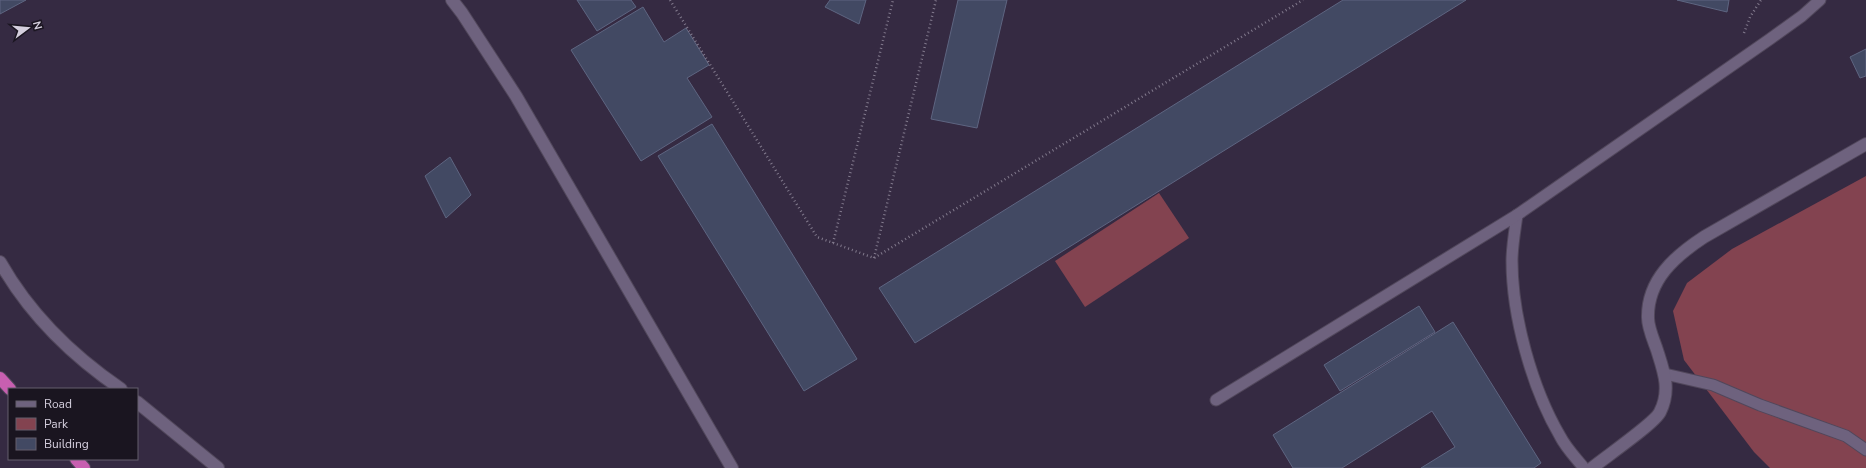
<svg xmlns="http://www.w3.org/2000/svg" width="1866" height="468" font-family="'Nunito Sans',sans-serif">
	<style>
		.green { fill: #834350 }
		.building { fill: #424963; stroke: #5e6581 }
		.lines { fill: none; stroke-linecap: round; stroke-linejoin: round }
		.lane-casing { stroke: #51475b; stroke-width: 13 }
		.street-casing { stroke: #51475b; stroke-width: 14 }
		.highway-casing { stroke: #51475b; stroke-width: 14 }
		.path { stroke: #827a8d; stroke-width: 2.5; stroke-dasharray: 1 3; stroke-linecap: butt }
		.lane { stroke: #6e627e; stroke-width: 11 }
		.street { stroke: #6e627e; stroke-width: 12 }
		.highway { stroke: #c75fb0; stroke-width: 12 }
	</style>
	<rect width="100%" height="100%" fill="#352a42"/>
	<g class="green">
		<polygon points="1866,176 1866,468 1770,468 1754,452 1684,360 1673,311 1687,283 1732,249"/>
		<polygon points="1159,193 1189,238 1085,307 1055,261"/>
	</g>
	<g class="building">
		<polygon points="0,0 26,0 0,14"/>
		<polygon points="577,0 631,0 636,7 597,31"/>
		<polygon points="830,0 866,0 859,24 825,7"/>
		<polygon points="958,0 1007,0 977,128 931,119"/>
		<polygon points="1343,0 1466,0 915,343 879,288"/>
		<polygon points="1677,0 1729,0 1727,12"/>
		<polygon points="643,7 664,42 686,28 709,65 687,78 712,117 641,161 571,50"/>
		<polygon points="1866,49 1866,76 1860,78 1850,57"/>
		<polygon points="712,124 857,359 804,391 658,156"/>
		<polygon points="450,157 471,195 446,218 425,176"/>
		<polygon points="1419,306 1435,332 1340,391 1324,365"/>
		<polygon points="1453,322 1541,463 1534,468 1421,468 1455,447 1432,411 1342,468 1293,468 1273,435"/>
	</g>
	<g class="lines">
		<defs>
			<g id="lane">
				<path d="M1517 215C1515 230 1512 246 1512 261 1512 316 1532 388 1560 436 1566 448 1576 458 1584 468"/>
				<polyline points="1665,374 1713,385 1760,405 1846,436 1866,450"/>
				<polyline points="1216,400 1517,215 1770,39 1802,16 1820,0"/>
			</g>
			<g id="street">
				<polyline points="452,0 462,13 516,96 732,468"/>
				<path d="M0 262C30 315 71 355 121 389"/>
				<polyline points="137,402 218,468"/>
				<path d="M1592 468C1604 458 1655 423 1660 412 1671 390 1664 372 1657 350 1654 341 1648 328 1648 318 1647 280 1675 256 1704 237L1866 144"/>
			</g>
			<g id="highway">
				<polyline points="0,378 10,389"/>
				<polyline points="76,459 84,468"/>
			</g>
		</defs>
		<use href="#lane" class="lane-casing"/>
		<use href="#street" class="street-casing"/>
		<use href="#highway" class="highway-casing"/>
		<g class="path">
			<polyline points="670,0 817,237 874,258 1303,0"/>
			<polyline points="1744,33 1750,17 1761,0"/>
			<polyline points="833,243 893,0"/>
			<polyline points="874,258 936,0"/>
		</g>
		<use href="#lane" class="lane"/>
		<use href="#street" class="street"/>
		<use href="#highway" class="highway"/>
	</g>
	<rect x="8" y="388" width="130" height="72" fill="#1a1520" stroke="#655f6c"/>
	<rect x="16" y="401" width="20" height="6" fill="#6e627e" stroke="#655f6c"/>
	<text x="44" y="408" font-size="12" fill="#d5cfde">Road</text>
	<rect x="16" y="418" width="20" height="12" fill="#834350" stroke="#655f6c"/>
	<text x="44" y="428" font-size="12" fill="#d5cfde">Park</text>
	<rect x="16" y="438" width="20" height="12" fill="#424963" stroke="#655f6c"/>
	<text x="44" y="448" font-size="12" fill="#d5cfde">Building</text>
	<g transform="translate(28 28) rotate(74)" stroke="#1a1520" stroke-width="3" paint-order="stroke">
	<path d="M0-3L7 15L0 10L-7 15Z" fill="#d5cfde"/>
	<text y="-6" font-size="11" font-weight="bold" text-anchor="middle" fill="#d5cfde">N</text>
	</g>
</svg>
